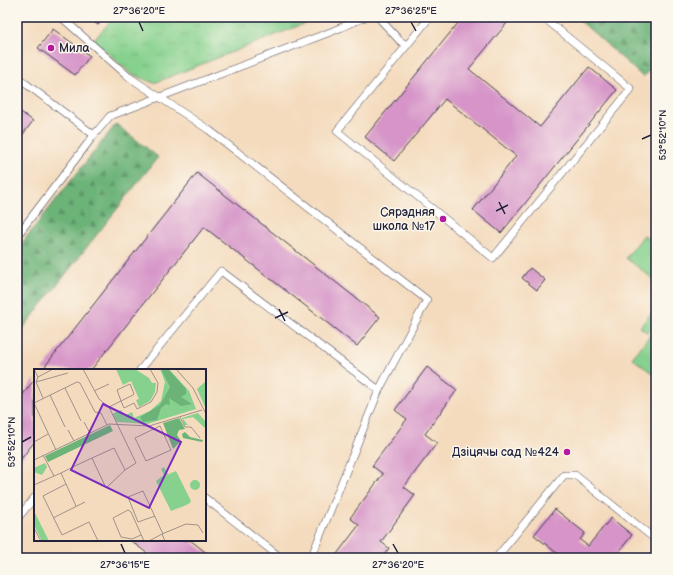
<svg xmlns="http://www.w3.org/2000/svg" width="673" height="575" font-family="'Balsamiq Sans',sans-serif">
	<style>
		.grass { fill: url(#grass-tufts); stroke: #547a64 }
		.forest { fill: url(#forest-firs); stroke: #476a5a }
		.park { fill: #86d18d; stroke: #547a64 }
		.building { fill: #d694c8 }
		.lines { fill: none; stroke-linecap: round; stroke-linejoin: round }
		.lane-casing { stroke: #423e4f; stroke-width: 8 }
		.lane { stroke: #fff; stroke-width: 7 }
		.ticks { fill: none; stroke: #22223b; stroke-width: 1.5 }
		.poi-dot { fill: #b5179e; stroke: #fbf7ec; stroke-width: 1.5 }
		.labels { text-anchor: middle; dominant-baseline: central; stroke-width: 3; stroke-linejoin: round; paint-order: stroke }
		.poi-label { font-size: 12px; fill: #22223b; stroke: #fbf7ec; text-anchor: end }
		.inset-road { fill: none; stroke: #a0918a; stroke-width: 1 }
		.view { fill: #7b2cbf; fill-opacity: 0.15; stroke: #7b2cbf; stroke-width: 2 }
		.inset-edge { fill: none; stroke: #22223b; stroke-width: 2 }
		.neatline { fill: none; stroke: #22223b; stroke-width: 1.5 }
		.ticks-label { font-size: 10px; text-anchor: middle; fill: #22223b }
	</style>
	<defs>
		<pattern id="grass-tufts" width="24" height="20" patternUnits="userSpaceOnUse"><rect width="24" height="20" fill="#86d18d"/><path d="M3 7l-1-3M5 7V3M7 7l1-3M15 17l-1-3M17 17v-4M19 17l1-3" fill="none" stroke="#73b37b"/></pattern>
		<pattern id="forest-firs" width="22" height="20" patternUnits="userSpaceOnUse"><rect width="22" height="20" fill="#6cb378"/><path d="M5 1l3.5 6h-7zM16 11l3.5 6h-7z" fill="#589164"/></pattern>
	</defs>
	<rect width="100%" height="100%" fill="#fbf7ec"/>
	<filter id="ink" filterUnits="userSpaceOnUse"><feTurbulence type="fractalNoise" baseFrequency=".025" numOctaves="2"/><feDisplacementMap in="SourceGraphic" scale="8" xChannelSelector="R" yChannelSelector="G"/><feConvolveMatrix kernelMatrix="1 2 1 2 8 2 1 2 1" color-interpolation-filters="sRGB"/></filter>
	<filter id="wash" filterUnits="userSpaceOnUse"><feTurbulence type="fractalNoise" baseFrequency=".012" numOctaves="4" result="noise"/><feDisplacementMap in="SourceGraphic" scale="16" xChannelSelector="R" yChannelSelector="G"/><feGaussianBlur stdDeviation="0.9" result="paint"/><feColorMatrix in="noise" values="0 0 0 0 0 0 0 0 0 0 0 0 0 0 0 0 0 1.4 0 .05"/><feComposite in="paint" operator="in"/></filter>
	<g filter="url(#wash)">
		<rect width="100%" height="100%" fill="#f4dbbe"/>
		<polygon class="grass" points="114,17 321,17 154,83 131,74 94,40"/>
		<g class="forest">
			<polygon points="576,17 656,17 656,62 643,77"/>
			<polygon points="116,124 158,157 17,336 17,249"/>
		</g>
		<g class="park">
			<polygon points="644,235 656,244 656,281 626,258"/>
			<polygon points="653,311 655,313 656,312 656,323 648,333 640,327"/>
			<polygon points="656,328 656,376 632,358"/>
		</g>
		<g id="blocks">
			<g class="building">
				<polygon points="88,17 105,17 98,25"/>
				<polygon points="463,17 512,17 469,69 540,127 589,67 617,90 501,233 473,210 516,156 445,99 394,161 365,137"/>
				<polygon points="53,29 90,56 75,75 38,48"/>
				<polygon points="17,109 33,121 17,142"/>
				<polygon points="197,173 380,317 357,346 204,227 91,370 42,370"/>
				<polygon points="530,268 545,280 537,290 522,278"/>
				<polygon points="427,367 457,390 425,434 437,443 404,487 415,495 381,542 389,548 382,558 334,558 359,525 350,518 383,474 372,466 407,419 395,410"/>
				<polygon points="35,379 35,441 17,464 17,402"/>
				<polygon points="555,509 585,533 580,540 588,546 611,518 632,535 614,558 563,558 534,535"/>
				<polygon points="130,540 190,540 213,558 153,558"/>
			</g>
		</g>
	</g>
	<g filter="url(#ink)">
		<use href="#blocks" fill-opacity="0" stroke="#423e4f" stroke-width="1"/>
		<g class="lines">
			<defs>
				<g id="lane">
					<polyline points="61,17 129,77 209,130 427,300 379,390"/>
					<polyline points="378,17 400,41 407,45"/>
					<polyline points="430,17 337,131 493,258 631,89 543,17"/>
					<polyline points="17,77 94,135"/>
					<polyline points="17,236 94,135 110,116 333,31 365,17"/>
					<polyline points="140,370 221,271 379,390 311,558"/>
					<polyline points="205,498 281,558"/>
					<polyline points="17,519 35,497"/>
					<polyline points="496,558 564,475 575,475 656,540"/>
				</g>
			</defs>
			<use href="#lane" class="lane-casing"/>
			<use href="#lane" class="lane"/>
		</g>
	</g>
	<path class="ticks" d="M139 22 143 31M411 22 416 31M642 139 651 135M499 202 505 214M496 211 508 205M279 309 285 321M275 318 288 312M22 442 31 437M121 544 125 553M393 544 398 553"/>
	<g class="poi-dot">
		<circle cx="51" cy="48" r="4"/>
		<circle cx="443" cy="219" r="4"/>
		<circle cx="567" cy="452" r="4"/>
	</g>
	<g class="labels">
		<g class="poi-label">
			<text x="59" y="48" text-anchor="start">Мила</text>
			<text x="435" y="212">Сярэдняя<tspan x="435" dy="14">школа №17</tspan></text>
			<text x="559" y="452">Дзіцячы сад №424</text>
		</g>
	</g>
	<g transform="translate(34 369)">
		<rect width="172" height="172" fill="#f4dbbe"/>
		<path d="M82 0H101L115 9 118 14H122L121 23 116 32 105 38 102 31 105 30 97 12 89 16ZM126 0H135L155 22 162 40 113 55 83 53 78 45 87 41 90 47 98 43 100 49 116 42 127 32 131 13ZM164 44 172 53V60L159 48 149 50 154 56H150L148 49ZM11 94 13 98 8 106 0 103V99ZM0 142 15 172H8L0 156Z" fill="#86d18d"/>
		<path d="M127 0H134L152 20V25L147 28 158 35 147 37 135 29 136 36 132 35 127 39 123 51 109 53 106 48 126 36 136 18ZM145 49 151 60 145 61 143 66 147 72 139 80 129 54ZM76 56 79 62 14 93 11 87ZM151 63 156 68 169 71 168 73 149 69 148 65Z" fill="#6cb378"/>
		<path d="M172 12V40L163 20ZM130 98 134 105 141 102 128 109 142 102 157 132 156 134 140 142 149 137 137 142 122 112 130 106 127 100ZM156 116a5 5 0 1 1 10 0a5 5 0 1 1-10 0Z" fill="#86d18d"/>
		<path class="inset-road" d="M0 0 4 8 2 13M49 0 65 30 75 38 102 94 91 101M142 0 159 19 172 45M4 8 19 0M31 19 47 52M60 22 75 15M16 26 31 58M9 29 2 13 34 4M0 34 43 13 46 14 61 43 67 44 73 56M0 34 22 81M75 38 99 26 100 25 96 15 83 21 87 32 90 39 100 34 103 40 117 33 123 23 124 14 116 0M146 48 151 58H157L166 69M50 53 56 64M126 57 137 81 112 92 101 69ZM34 61 40 72M0 73 14 65M9 86 20 107 27 104 32 115 9 127 28 166 55 153 64 172M0 91 75 55 115 57 168 41M27 104 43 96 58 89 80 79 91 101 72 119 58 89M32 115 42 137M0 116 20 107M121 147 104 153 94 128 109 122 129 165M19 149 51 133M0 159 7 172M128 165 152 155 164 156 169 164M107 166 98 170 87 168 79 149 94 141 97 143 110 172M115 172 128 165 131 172"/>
		<path class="view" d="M69 35 147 73 115 139 37 101Z"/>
		<rect width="172" height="172" class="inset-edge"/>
	</g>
	<rect width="673" height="575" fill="none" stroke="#fbf7ec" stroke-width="44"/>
	<rect x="22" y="22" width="629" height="531" class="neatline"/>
	<g class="ticks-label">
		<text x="139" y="14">27°36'20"E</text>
		<text x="411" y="14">27°36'25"E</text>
		<text transform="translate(662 135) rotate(-90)" y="4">53°52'10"N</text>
		<text transform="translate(11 442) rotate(-90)" y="4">53°52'10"N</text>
		<text x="125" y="568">27°36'15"E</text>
		<text x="398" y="568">27°36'20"E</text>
	</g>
</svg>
